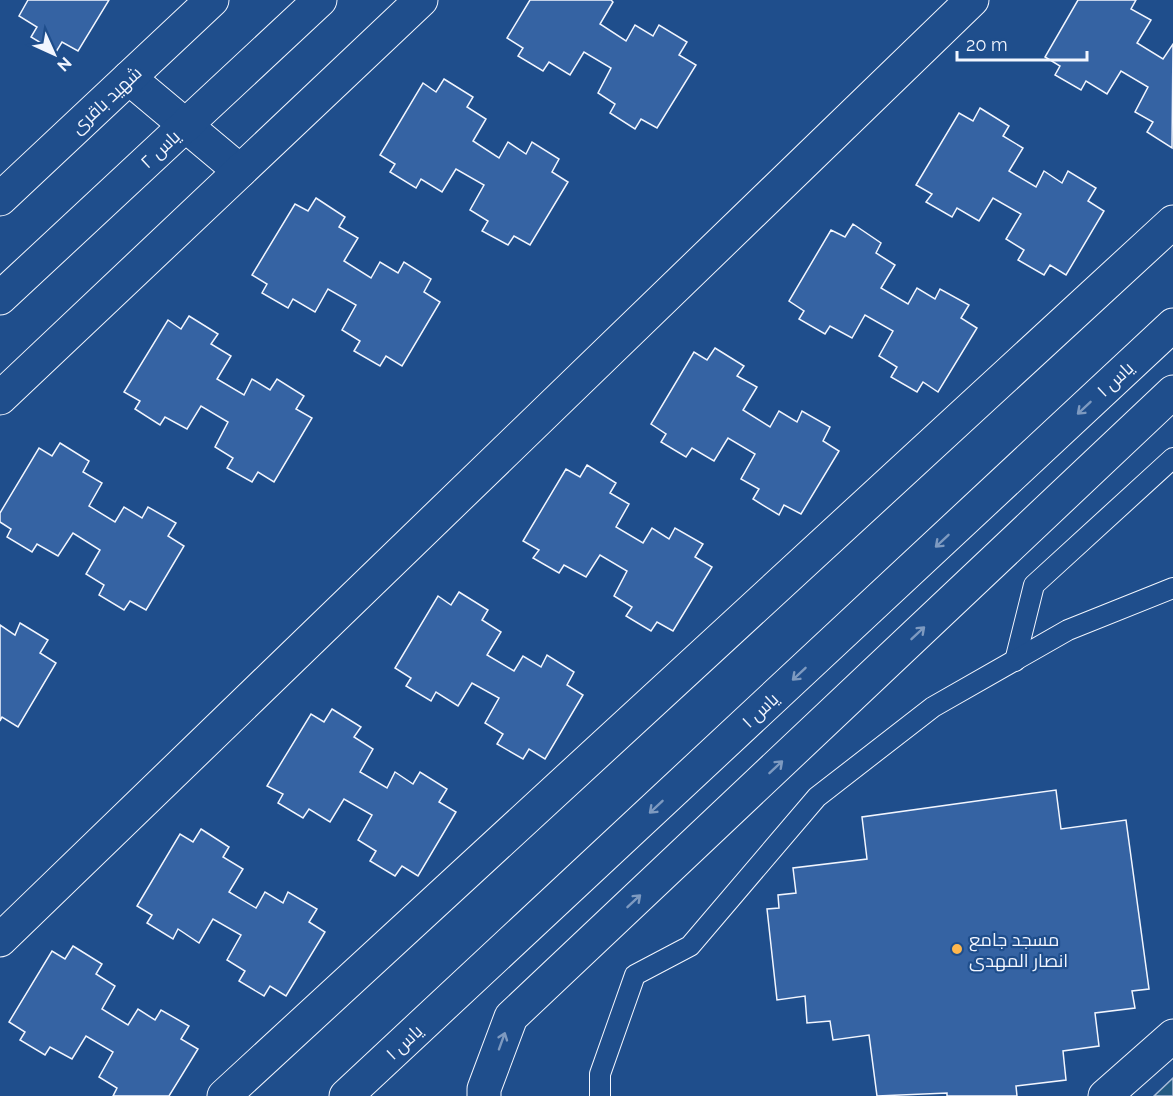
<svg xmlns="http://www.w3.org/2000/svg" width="1173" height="1096" font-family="Raleway,Cairo,sans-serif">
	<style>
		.green { fill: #245a82; stroke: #a8bbd7; stroke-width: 1.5 }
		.building { fill: #3563a3; stroke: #f2f6ff; stroke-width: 1.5 }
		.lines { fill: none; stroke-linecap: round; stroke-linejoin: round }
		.service-casing { stroke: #f2f6ff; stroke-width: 22 }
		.minor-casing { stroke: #f2f6ff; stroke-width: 35 }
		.service { stroke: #1f4e8c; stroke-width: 20 }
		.minor { stroke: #1f4e8c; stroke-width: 33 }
		.oneway { stroke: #7e9ac0 }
		.poi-dot { fill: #ffb74d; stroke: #1f4e8c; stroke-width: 2 }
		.labels { text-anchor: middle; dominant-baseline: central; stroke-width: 4.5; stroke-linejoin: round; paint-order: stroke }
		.street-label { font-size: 18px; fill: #f2f6ff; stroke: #1f4e8c }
		.poi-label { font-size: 18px; fill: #f2f6ff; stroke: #1f4e8c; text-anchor: start }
	</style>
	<rect width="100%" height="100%" fill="#1f4e8c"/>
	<polygon class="green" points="1173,1078 1173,1096 1154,1096"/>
	<g class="building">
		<polygon points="28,0 109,0 78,51 62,42 56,52 31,37 37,27 19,16"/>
		<polygon points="530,0 611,0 613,2 600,24 626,41 635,25 653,36 659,25 687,42 679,55 696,65 657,128 641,119 635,129 610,113 615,104 598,93 611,68 584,52 570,75 549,62 543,71 518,56 523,48 507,38"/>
		<polygon points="1078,0 1136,0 1131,9 1151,20 1137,43 1163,59 1173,44 1172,148 1147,132 1153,122 1135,112 1148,87 1121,71 1107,94 1086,81 1081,90 1055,75 1060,66 1045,57"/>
		<polygon points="444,79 473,97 467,107 486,119 473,141 499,158 508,142 526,154 532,142 559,159 552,172 568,182 530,245 514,236 508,245 482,231 488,221 470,210 484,185 456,169 442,192 421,179 416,188 390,172 395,164 380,155 423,83 436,92"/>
		<polygon points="980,108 1009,126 1003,136 1023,148 1009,171 1036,187 1044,171 1062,183 1068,171 1096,188 1088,201 1104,211 1066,275 1050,265 1044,275 1018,260 1024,250 1006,239 1021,214 993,198 979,221 957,208 952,217 926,202 932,194 916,185 959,113 973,121"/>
		<polygon points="316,198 345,217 339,227 358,238 344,261 371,278 380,262 398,273 404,262 431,279 424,292 440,302 402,366 386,356 380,366 354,351 360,341 342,330 356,305 328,289 315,312 293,299 288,308 262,293 267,284 252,275 295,204 308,211"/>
		<polygon points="853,224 881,243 876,253 895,265 881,288 908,304 917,288 935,299 940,289 969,305 961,318 977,328 938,392 923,382 917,392 891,377 897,367 879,356 893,331 865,315 852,338 830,326 825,334 799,319 804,311 789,301 831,230 845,237"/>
		<polygon points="189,316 218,334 211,344 231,356 217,379 244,395 252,379 270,390 277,379 304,396 296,409 312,418 274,482 258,472 252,482 227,468 233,458 215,447 228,422 201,406 187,429 165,417 160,425 135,409 140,401 124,392 168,320 181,329"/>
		<polygon points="715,348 744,366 737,376 757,387 743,410 770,427 779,411 797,422 802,411 830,427 823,441 839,451 801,514 784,505 779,515 753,499 759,489 741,479 755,454 728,438 714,461 692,448 686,457 661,442 666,434 651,424 694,352 707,360"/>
		<polygon points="60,443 89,461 83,472 102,483 89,506 115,522 124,507 142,518 148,507 176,523 168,536 184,546 146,610 130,601 124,610 99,595 104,585 86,574 100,550 73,533 58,556 37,544 32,552 7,537 11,529 0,522 0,513 39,448 52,456"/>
		<polygon points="587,465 616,483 610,493 629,504 616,527 643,543 652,528 669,539 675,528 703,544 695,557 712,567 673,631 657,622 651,631 626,616 632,607 614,596 627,571 600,555 586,577 564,565 559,573 533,558 539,550 523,541 566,469 580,477"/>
		<polygon points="459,592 488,610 482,620 501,632 487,655 514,671 523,656 541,667 547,655 574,672 567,685 583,695 545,759 529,749 523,759 497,744 503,734 485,723 499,698 472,683 458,706 436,692 431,701 406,686 411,678 395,668 438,596 451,605"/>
		<polygon points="20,623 48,640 40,653 56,663 18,727 2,717 0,721 0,625 15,635"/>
		<polygon points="332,709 361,727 354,737 373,749 360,772 387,788 395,772 413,784 420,772 447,789 439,802 456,812 418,876 402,866 395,876 370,861 376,851 358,840 372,815 344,799 330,822 309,809 303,818 278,803 283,794 267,786 311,714 324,722"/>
		<polygon points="1056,790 1061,829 1126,820 1149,989 1132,991 1135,1008 1095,1013 1099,1046 1063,1051 1066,1080 1016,1086 1017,1096 947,1096 947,1093 877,1096 869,1035 833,1040 830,1021 807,1023 805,996 777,1000 767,909 779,908 778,895 796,893 793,868 867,859 862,817"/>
		<polygon points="201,829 229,847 223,857 243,869 229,892 256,908 265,892 283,903 288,892 317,909 309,922 325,932 286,996 270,986 264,996 239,981 245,971 227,960 241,935 213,919 199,943 178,929 173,939 147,923 152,915 137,906 180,834 193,842"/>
		<polygon points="73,946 102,964 96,974 115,986 102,1009 128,1025 138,1009 155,1020 161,1010 189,1026 181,1039 198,1049 169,1096 113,1096 117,1088 99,1077 113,1052 86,1036 72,1059 50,1047 45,1055 20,1040 25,1032 9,1022 52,951 65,959"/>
	</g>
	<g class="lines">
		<defs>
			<g id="service">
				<polyline points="1015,661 1034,585 1173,458"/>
				<polyline points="600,1096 600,1074 635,975 690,946 817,797 933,707 1068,630 1173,588"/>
			</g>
			<g id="minor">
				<polyline points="129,78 240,171"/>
				<polyline points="0,199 212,0"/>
				<polyline points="0,298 320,0"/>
				<polyline points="0,398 421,0"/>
				<polyline points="0,940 972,0"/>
				<polyline points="224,1096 1173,222"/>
				<polyline points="346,1096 1173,325"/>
				<polyline points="484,1096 484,1089 511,1017 1173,392"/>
				<polyline points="1105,1096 1173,1036"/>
			</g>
		</defs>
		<use href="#service" class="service-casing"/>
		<use href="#minor" class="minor-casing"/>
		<use href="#service" class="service"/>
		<use href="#minor" class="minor"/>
	</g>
	<defs><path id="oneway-shaft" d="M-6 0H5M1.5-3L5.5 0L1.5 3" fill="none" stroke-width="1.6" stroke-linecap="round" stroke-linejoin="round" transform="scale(1.5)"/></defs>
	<g class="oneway">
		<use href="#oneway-shaft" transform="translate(1084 408) rotate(137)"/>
		<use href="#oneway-shaft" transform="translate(942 541) rotate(137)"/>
		<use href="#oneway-shaft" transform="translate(918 633) rotate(-43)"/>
		<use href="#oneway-shaft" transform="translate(799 674) rotate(137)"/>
		<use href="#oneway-shaft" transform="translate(776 767) rotate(-43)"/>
		<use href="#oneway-shaft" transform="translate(656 807) rotate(137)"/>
		<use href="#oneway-shaft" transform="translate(634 901) rotate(-43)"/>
		<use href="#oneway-shaft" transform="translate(502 1041) rotate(-70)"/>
	</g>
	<circle class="poi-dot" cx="957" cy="949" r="6"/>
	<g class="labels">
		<g class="street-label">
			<text transform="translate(106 100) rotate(-43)">شهید باقری</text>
			<text transform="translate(160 149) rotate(-43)">یاس ۲</text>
			<text transform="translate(1115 379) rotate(-43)">یاس ۱</text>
			<text transform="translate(760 710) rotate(-43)">یاس ۱</text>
			<text transform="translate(404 1042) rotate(-43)">یاس ۱</text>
		</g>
		<g class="poi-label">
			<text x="969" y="939">مسجد جامع<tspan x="969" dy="21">انصار المهدی</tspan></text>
		</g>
	</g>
	<g transform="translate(54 54) rotate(135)" stroke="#1f4e8c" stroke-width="4.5" paint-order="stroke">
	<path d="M0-4.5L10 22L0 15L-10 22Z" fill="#f2f6ff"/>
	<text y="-9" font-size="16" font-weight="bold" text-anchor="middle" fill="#f2f6ff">N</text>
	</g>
	<path d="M957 51v9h130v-9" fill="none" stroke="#f2f6ff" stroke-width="3"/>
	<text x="966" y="51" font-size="18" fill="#f2f6ff" stroke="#1f4e8c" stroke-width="4.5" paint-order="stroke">20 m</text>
</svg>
